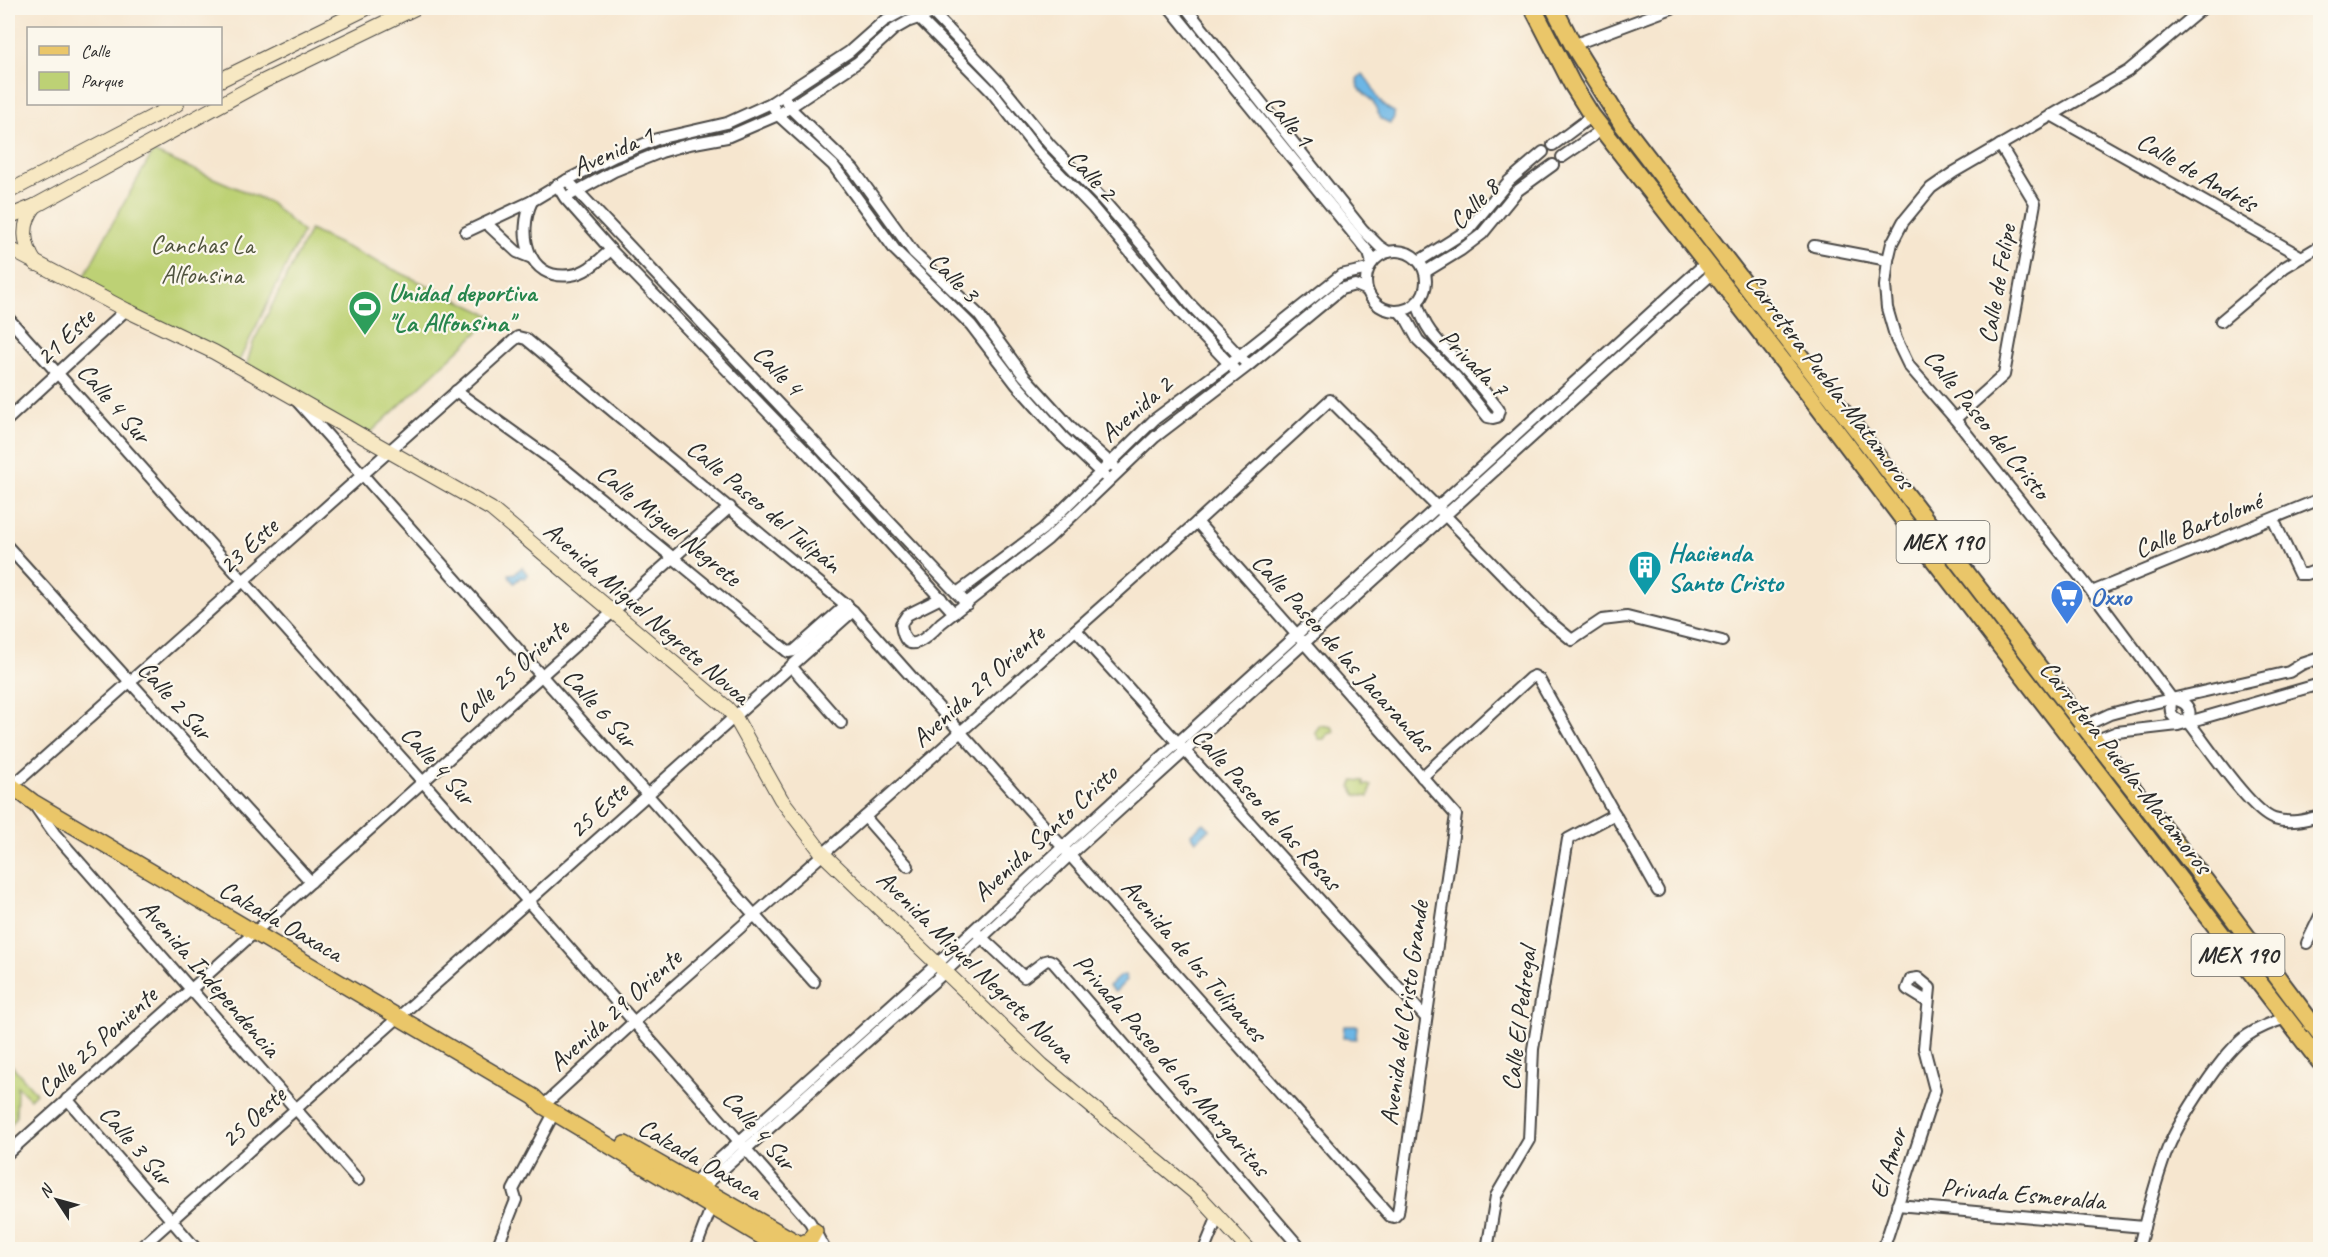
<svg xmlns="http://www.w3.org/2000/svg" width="2328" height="1257" font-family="Caveat,sans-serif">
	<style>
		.green { fill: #bdd175; stroke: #747e50; stroke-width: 1.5 }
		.water { fill: #6cb6e5; stroke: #4c7088; stroke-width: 1.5 }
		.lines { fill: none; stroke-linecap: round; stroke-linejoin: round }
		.minor-casing { stroke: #494744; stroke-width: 14 }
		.secondary-casing { stroke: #494744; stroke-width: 16 }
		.primary-casing { stroke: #494744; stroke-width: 18 }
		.trunk-casing { stroke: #494744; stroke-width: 20 }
		.minor { stroke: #fff; stroke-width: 10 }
		.secondary { stroke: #f7e8c3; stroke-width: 14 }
		.primary { stroke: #eac669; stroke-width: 15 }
		.trunk { stroke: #eac669; stroke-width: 16 }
		.labels { text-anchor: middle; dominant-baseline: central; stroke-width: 4.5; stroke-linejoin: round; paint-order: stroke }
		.shield { fill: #fbf7ec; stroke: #696865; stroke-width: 1.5 }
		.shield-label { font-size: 24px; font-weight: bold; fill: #2b2b2b }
		.street-label { font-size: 26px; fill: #2b2b2b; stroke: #fbf7ec }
		.park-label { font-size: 26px; fill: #50543e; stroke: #fbf7ec }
		.leisure-label { font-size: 26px; font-weight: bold; fill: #27864d; stroke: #fbf7ec; text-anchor: start }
		.culture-label { font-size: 26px; font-weight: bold; fill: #0d838f; stroke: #fbf7ec; text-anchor: start }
		.shop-label { font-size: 26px; font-weight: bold; fill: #366cbe; stroke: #fbf7ec; text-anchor: start }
	</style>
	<rect width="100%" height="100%" fill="#fbf7ec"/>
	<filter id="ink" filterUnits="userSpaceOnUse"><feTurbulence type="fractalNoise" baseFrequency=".0167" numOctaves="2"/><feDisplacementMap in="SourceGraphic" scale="12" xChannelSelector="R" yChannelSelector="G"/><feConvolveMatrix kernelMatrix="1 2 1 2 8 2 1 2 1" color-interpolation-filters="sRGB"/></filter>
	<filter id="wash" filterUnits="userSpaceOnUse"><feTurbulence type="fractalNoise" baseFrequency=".008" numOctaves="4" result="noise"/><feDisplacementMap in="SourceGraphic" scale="24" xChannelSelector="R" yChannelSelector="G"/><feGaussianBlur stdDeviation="1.35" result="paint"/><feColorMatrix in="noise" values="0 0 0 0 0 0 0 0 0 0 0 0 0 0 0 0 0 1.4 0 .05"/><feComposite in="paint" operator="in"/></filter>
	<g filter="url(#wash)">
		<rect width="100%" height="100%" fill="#f6e6cf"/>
		<g class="green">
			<polygon points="153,152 269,202 303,232 236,367 81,283 111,226"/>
			<polygon points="310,230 494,317 368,435 245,370 253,343"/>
			<polygon points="1320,725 1332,727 1335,732 1328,734 1324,739 1319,739 1315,732"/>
			<polygon points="1354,780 1364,781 1364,785 1371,785 1369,797 1356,795 1351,787"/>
			<polygon points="8,1061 36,1093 30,1099 17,1086 16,1117 8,1129"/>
		</g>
		<g class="water">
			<path d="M1362 74C1380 90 1371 100 1394 112V118L1390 123 1381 119 1373 102 1359 88 1357 79Z"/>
			<polygon points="522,567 528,575 525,578 521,577 514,583 510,578 509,574 515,573"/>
			<polygon points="1204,823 1210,829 1196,841 1191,834"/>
			<polygon points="1125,975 1127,980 1115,992 1109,986 1120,976"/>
			<polygon points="1344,1026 1357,1026 1356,1039 1343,1038"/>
		</g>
	</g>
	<g filter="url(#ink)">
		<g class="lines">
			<defs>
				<g id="minor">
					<polyline points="915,8 918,17 991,91 1037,150 1093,208 1181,313 1234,369"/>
					<polyline points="931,8 932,12 997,80 1049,144 1102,199 1150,254 1189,303 1244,361"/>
					<polyline points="1170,8 1369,253 1372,263"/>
					<polyline points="1186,8 1363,230 1379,246 1388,252"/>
					<polyline points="1573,45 1672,8"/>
					<polyline points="784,96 789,107 853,169 914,253 979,315 1024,376 1072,429 1114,466"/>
					<polyline points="771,103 778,115 833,165 895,250 971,325 1016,384 1063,437 1104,476"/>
					<polyline points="2051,115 2302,257"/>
					<polyline points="1553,145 1592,116"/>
					<polyline points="1562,157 1603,129"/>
					<polyline points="567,180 967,604"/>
					<polyline points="557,185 565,198 611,250 815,461 954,613"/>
					<polyline points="570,195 614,171 661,152 689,144 727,137 778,115 858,62 893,30 907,22 947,8"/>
					<path d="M532 201C517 233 527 281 571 275 587 273 599 260 611 250"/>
					<polyline points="486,223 517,252 532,258"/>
					<polyline points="466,232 532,201 567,180 615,156 657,139 727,123 771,103 849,52 884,21 908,8"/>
					<polyline points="1814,246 1888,260"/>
					<circle cx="1396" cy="281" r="30"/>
					<polyline points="1419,261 1468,230 1509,181 1543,152"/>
					<polyline points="1425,272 1461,250 1482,234 1517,191 1553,165"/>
					<path d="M1399 311 1407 320 1418 340 1455 376 1488 417 1493 418 1497 417 1499 410 1497 407C1485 392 1473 377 1460 364 1440 343 1425 332 1417 302"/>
					<polyline points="8,318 423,782 810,1222 825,1250"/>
					<polyline points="2221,321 2285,267 2320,246"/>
					<polyline points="456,391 566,470 788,652 794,651 847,604"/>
					<polyline points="297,401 814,982"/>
					<polyline points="8,419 126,310"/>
					<polyline points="1955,419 2004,375 2035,203 2000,145"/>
					<polyline points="2273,519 2299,574 2307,574 2320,569"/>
					<polyline points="8,547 311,882"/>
					<polyline points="2092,592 2320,499"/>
					<polyline points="957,593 1043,529 1155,419 1238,357 1341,275 1368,269"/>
					<path d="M941 598 907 615 901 624C905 660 928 637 941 623L1048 539 1155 437 1249 365 1341 289 1355 285 1367 290"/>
					<polyline points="1076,630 1426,1018"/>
					<polyline points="791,666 841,723"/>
					<path d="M2172 699C2168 712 2172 722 2188 721 2205 742 2251 812 2274 819 2290 824 2305 820 2320 816"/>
					<path d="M2188 721C2193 708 2185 701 2172 699L2092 592 1955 419 1909 366 1896 339 1887 308 1885 286 1888 260 1892 243 1903 222 1931 188 1954 172 2128 71 2203 8"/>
					<polyline points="2080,728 2110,714 2136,707 2289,672 2302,664 2320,658"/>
					<polyline points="2092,742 2117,732 2178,725 2320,684"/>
					<polyline points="1422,777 1530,678 1534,676 1539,679 1658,891"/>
					<polyline points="8,790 513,341 518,337 526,339 853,611 1390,1216 1394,1217 1398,1213 1456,815 1197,522"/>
					<polyline points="35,806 54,833 358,1180"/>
					<polyline points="865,817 908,866"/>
					<polyline points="978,934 1024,977 1045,961 1049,960 1053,962 1302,1250"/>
					<polyline points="2307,943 2320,916"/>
					<polyline points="67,1099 197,1250"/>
					<polyline points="543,1106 635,1021 1197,522 1330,400 1437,507 1544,617 1572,640 1602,620 1627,617 1722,641"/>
					<polyline points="8,1153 730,507"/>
					<polyline points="693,1183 938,963 1064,846 1707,262"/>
					<polyline points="702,1188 946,971 1071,854 1714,272"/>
					<polyline points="1897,1205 2144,1227"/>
					<polyline points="138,1250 853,611"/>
					<polyline points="496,1250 516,1200 513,1190 554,1113"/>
					<polyline points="695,1250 711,1208"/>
					<polyline points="1204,1250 1218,1216"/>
					<polyline points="1487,1250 1496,1196 1529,1140 1533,1049 1568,839 1615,814"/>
					<polyline points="1883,1250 1935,1090 1924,1048 1930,988 1918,978 1911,979 1907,989 1928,1002"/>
					<path d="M2138 1250C2147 1216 2155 1180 2168 1148 2180 1120 2223 1051 2248 1035 2260 1027 2273 1022 2286 1018"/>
				</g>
				<g id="secondary">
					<polyline points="220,80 367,8"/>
					<polyline points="8,192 177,104"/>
					<path d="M35 206C21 224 23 245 36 264"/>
					<polyline points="8,217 35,206 260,83 415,8"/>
					<polyline points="8,248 126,310 214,352 491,509 726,707 735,717 781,799 823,854 1042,1065 1199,1196 1249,1250"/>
				</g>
				<g id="primary">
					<polyline points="8,783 33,802 534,1097 543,1106 784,1250"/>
					<polyline points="625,1144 810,1250"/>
					<polyline points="800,1244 810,1240 815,1231"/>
				</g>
				<g id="trunk">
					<polyline points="1533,8 1572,84 1592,116 1810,396 1921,543 2320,1062"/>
					<polyline points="1554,8 1573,45 1622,124 2084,726 2206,882 2320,1034"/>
				</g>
			</defs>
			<use href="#minor" class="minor-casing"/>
			<use href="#secondary" class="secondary-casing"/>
			<use href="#primary" class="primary-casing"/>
			<use href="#trunk" class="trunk-casing"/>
			<use href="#minor" class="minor"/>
			<use href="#secondary" class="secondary"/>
			<use href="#primary" class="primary"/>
			<use href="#trunk" class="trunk"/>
		</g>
	</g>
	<defs>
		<symbol id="stadium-pin" viewBox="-11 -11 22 30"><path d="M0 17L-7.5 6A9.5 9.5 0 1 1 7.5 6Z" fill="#2e9e5b" stroke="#fbf7ec"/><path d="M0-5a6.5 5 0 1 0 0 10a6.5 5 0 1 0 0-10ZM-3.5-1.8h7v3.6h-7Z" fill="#fff"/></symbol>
		<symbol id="building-pin" viewBox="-11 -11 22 30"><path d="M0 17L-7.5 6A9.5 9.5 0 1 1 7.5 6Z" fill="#0f9aa8" stroke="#fbf7ec"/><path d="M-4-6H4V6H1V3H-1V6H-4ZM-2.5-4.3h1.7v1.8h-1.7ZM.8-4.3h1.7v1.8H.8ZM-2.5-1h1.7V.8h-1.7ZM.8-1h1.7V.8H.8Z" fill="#fff"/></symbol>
		<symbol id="supermarket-pin" viewBox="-11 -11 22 30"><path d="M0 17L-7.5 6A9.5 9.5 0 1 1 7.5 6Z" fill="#3f7fe0" stroke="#fbf7ec"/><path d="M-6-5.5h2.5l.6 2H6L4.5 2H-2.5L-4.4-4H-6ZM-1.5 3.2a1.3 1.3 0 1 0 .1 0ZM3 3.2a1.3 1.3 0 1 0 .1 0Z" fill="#fff"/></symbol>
	</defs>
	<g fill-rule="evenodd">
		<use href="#stadium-pin" x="346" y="288" width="38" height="52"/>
		<use href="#building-pin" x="1626" y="548" width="38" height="52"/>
		<use href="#supermarket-pin" x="2048" y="577" width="38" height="52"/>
	</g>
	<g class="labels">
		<g class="shield">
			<rect x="1896.5" y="521" width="93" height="42" rx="4.5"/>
			<rect x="2191.5" y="934" width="93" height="42" rx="4.5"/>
		</g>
		<g class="shield-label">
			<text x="1943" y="542">MEX 190</text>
			<text x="2238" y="955">MEX 190</text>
		</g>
		<g class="street-label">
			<text transform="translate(1289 121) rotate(50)">Calle 1</text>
			<text transform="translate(613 151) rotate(-24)">Avenida 1</text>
			<text transform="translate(2197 172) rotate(30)">Calle de Andrés</text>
			<text transform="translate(1092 175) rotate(47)">Calle 2</text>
			<text transform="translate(1474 204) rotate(-46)">Calle 8</text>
			<text transform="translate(954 277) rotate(45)">Calle 3</text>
			<text transform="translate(1997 284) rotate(-80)">Calle de Felipe</text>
			<text transform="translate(65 337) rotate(-43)">21 Este</text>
			<text transform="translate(1474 363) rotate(45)">Privada 7</text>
			<text transform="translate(778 370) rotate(46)">Calle 4</text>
			<text transform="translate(1830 381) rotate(53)">Carretera Puebla-Matamoros</text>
			<text transform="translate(114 403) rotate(49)">Calle 4 Sur</text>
			<text transform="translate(1136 409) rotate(-41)">Avenida 2</text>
			<text transform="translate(1987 424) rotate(51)">Calle Paseo del Cristo</text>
			<text transform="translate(764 506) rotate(40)">Calle Paseo del Tulipán</text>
			<text transform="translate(669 525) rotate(39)">Calle Miguel Negrete</text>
			<text transform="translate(2198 525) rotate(-22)">Calle Bartolomé</text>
			<text transform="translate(248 546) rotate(-42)">23 Este</text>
			<text transform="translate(647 613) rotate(41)">Avenida Miguel Negrete Novoa</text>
			<text transform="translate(1343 653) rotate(48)">Calle Paseo de las Jacarandas</text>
			<text transform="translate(512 671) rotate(-42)">Calle 25 Oriente</text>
			<text transform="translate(978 686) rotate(-42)">Avenida 29 Oriente</text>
			<text transform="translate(175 700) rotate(48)">Calle 2 Sur</text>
			<text transform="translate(600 708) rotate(48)">Calle 6 Sur</text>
			<text transform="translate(438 765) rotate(48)">Calle 4 Sur</text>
			<text transform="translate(2126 767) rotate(52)">Carretera Puebla-Matamoros</text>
			<text transform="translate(1267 809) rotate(48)">Calle Paseo de las Rosas</text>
			<text transform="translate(598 810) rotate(-42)">25 Este</text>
			<text transform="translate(1045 833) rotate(-43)">Avenida Santo Cristo</text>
			<text transform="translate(281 921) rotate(30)">Calzada Oaxaca</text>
			<text transform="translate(1194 960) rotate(49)">Avenida de los Tulipanes</text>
			<text transform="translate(976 966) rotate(44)">Avenida Miguel Negrete Novoa</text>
			<text transform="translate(210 978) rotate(49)">Avenida Independencia</text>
			<text transform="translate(615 1010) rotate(-42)">Avenida 29 Oriente</text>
			<text transform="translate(1404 1013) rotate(-82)">Avenida del Cristo Grande</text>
			<text transform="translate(1519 1019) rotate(-83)">Calle El Pedregal</text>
			<text transform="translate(97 1042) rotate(-42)">Calle 25 Poniente</text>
			<text transform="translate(1172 1065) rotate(49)">Privada Paseo de las Margaritas</text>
			<text transform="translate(253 1117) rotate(-42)">25 Oeste</text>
			<text transform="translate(759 1130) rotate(49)">Calle 4 Sur</text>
			<text transform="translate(136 1145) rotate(49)">Calle 3 Sur</text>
			<text transform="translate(700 1159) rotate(30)">Calzada Oaxaca</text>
			<text transform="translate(1888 1163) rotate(-72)">El Amor</text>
			<text transform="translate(2023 1194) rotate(5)">Privada Esmeralda</text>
		</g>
		<g class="park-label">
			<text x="202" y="244">Canchas La<tspan x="202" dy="30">Alfonsina</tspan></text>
		</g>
		<g class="leisure-label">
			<text x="388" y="292">Unidad deportiva<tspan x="388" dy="30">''La Alfonsina''</tspan></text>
		</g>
		<g class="culture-label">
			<text x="1668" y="552">Hacienda<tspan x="1668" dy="30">Santo Cristo</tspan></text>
		</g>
		<g class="shop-label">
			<text x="2090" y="596">Oxxo</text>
		</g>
	</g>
	<rect width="2328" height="1257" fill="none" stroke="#fbf7ec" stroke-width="30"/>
	<rect x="27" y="27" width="195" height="78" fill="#fbf7ec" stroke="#a8a59f" stroke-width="1.5"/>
	<rect x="39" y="46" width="30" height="9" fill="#eac669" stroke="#a8a59f" stroke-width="1.5"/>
	<text x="81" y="57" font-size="18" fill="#2b2b2b">Calle</text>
	<rect x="39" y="72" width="30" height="18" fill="#bdd175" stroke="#a8a59f" stroke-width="1.5"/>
	<text x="81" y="87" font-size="18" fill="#2b2b2b">Parque</text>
	<g transform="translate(57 1200) rotate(306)" stroke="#fbf7ec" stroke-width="4.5" paint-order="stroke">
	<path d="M0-4.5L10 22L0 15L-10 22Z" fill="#2b2b2b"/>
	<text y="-9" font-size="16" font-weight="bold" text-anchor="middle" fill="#2b2b2b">N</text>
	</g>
</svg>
